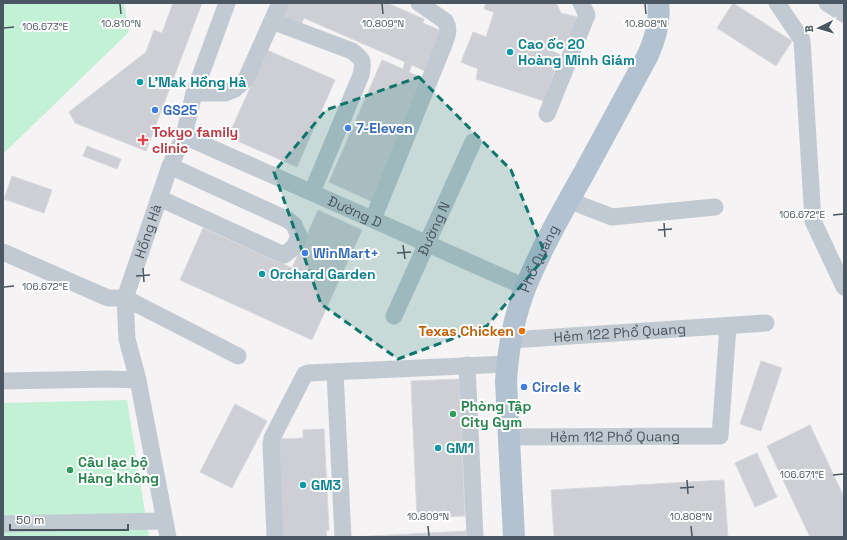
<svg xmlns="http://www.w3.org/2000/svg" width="847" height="540" font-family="'Space Grotesk',sans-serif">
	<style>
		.green { fill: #c3f1d5 }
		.building { fill: #cdcfd5; stroke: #d7d9de }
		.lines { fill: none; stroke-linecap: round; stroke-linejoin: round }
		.minor { stroke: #c1cad2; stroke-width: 17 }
		.major { stroke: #b3c2d1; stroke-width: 22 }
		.marked { fill: #0f766e; fill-opacity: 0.2; stroke: #0f766e; stroke-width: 3; stroke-dasharray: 8 5; stroke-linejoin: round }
		.ticks { fill: none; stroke: #4a5661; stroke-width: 1.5 }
		.culture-dot { fill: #0f9aa8; stroke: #fff; stroke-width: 1.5 }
		.shop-dot { fill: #3f7fe0; stroke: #fff; stroke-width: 1.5 }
		.health-dot { fill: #e0444e; stroke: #fff; stroke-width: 1.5 }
		.food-dot { fill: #e8710a; stroke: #fff; stroke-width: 1.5 }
		.leisure-dot { fill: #2e9e5b; stroke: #fff; stroke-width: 1.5 }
		.labels { text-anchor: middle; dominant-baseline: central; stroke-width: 4; stroke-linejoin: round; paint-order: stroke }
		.culture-label { font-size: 14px; font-weight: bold; fill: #0d838f; stroke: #fff; text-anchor: start }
		.shop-label { font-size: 14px; font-weight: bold; fill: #366cbe; stroke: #fff; text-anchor: start }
		.health-label { font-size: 14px; font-weight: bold; fill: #be3a42; stroke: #fff; text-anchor: start }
		.street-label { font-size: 14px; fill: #4a5661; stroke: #fff }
		.food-label { font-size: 14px; font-weight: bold; fill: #c56008; stroke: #fff; text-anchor: end }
		.leisure-label { font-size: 14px; font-weight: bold; fill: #27864d; stroke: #fff; text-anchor: start }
		.ticks-label { font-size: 10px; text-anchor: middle; fill: #4a5661; stroke: #fff; stroke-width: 4; stroke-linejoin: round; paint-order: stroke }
	</style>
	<rect width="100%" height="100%" fill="#f5f3f3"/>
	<g class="green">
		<polygon points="3,3 124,3 129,32 3,154"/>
		<polygon points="127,400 149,537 3,537 3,403"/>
	</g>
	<g class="building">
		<polygon points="173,3 202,3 146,151 75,123 69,112 146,52 154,30 162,33"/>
		<polygon points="287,3 387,3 424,19 423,23 446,33 429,73 412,65 409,72 426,80 373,202 329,182 382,60 403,69 405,62 304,18 301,25 281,16"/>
		<polygon points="486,3 556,3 561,13 577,17 568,47 554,42 551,50 560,55 544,101 476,79 478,69 461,62 473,32 486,37 494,12 484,9"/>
		<polygon points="733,3 792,41 776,66 717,28"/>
		<polygon points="267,50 335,80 297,167 228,137"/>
		<polygon points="87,146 121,159 117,169 83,156"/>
		<polygon points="12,176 52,190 44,213 4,199"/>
		<polygon points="318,210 362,230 312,340 180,280 203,228 292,268"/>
		<polygon points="761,361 782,368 761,431 740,424"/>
		<polygon points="459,379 465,516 417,518 411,381"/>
		<polygon points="235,404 267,421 232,488 200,472"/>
		<polygon points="810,425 844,497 844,537 810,537 767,446"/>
		<polygon points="324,429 329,530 326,531 327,537 282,537 277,439 303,438 303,430"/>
		<polygon points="757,453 777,497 755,507 735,463"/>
		<polygon points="724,480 728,537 554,537 551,490"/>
		<polygon points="466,531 466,537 353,537"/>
	</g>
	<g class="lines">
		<g class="minor">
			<polyline points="777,3 802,40 813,221 844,287"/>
			<polyline points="827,3 844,14"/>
			<path d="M272 21 352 51C363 60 364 60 361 75L312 192"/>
			<polyline points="194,93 225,93 235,89 246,79 280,3"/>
			<polyline points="547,114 587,15 581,3"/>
			<path id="s1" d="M184 136 525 287"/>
			<polyline points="159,198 284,255 294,247 299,236 294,225 288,220 170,166"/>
			<polyline points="568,200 612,217 715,207"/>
			<path d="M373 219 443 47C446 38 451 30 445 21L419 3"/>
			<polyline points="3,252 108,298 125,298 238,356"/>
			<path id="s2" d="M394 316 473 142"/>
			<path id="s3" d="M511 340 766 323"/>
			<polyline points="467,365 475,537"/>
			<polyline points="335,372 343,537"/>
			<polyline points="3,381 108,379 138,380"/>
			<path id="s4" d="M509 437 720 436 728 326"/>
			<polyline points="3,524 164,521"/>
			<path id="s5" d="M168 537 138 380 127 339 125 298 170 166 184 136 194 93 227 3"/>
			<polyline points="275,537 271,444 272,438 305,374 308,373 507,364"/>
		</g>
		<path class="major" id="s6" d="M514 537 506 381C508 349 514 316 526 286 542 247 563 210 584 173 605 134 627 94 648 55 655 39 661 21 658 3"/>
	</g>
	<path class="marked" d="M419 77 511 170 546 256 487 326 398 359 321 304 274 172 326 110Z"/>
	<path class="ticks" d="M120 4 121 14M382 4 383 14M645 4 646 14M4 28 14 27M833 215 843 214M664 223 665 237M658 230 672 229M403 245 405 259M397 253 411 252M143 268 144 282M136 276 150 275M4 287 14 286M833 475 843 474M687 480 688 494M680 488 694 487M428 526 429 536M691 526 692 536"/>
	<g class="culture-dot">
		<circle cx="510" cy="52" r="4"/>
		<circle cx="140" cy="82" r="4"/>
		<circle cx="262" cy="274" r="4"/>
		<circle cx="438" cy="448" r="4"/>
		<circle cx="303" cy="485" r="4"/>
	</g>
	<g class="shop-dot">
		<circle cx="155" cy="110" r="4"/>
		<circle cx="348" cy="128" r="4"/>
		<circle cx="305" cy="253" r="4"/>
		<circle cx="524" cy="387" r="4"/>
	</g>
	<path class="health-dot" d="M141 134h4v4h4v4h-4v4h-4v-4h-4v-4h4z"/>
	<circle class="food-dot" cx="522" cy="331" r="4"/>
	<g class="leisure-dot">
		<circle cx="453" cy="414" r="4"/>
		<circle cx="70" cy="470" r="4"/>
	</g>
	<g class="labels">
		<g class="culture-label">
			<text x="518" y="44">Cao ốc 20<tspan x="518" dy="16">Hoàng Minh Giám</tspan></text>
			<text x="148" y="82">L’Mak Hồng Hà</text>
			<text x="270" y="274">Orchard Garden</text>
			<text x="446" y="448">GM1</text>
			<text x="311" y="485">GM3</text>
		</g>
		<g class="shop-label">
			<text x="163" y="110">GS25</text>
			<text x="356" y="128">7-Eleven</text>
			<text x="313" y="253">WinMart+</text>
			<text x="532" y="387">Circle k</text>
		</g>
		<g class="health-label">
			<text x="152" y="132">Tokyo family<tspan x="152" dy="16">clinic</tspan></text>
		</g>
		<g class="street-label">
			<text stroke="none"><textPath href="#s1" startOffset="187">Đường D</textPath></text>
			<text stroke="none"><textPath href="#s2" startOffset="96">Đường N</textPath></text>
			<text stroke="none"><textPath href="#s5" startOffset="314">Hồng Hà</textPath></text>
			<text stroke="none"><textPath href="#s6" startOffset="284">Phổ Quang</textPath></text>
			<text stroke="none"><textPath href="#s3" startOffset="109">Hẻm 122 Phổ Quang</textPath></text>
			<text stroke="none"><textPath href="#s4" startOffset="106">Hẻm 112 Phổ Quang</textPath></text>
		</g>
		<g class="food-label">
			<text x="514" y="331">Texas Chicken</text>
		</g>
		<g class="leisure-label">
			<text x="461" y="406">Phòng Tập<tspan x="461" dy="16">City Gym</tspan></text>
			<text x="78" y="462">Câu lạc bộ<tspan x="78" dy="16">Hàng không</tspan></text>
		</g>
	</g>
	<g class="ticks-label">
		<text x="121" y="27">10.810°N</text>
		<text x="383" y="27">10.809°N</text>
		<text x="646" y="27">10.808°N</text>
		<text x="45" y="30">106.673°E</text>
		<text x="802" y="218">106.672°E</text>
		<text x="45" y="290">106.672°E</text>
		<text x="802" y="478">106.671°E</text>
		<text x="428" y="520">10.809°N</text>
		<text x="691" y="520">10.808°N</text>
	</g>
	<rect width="847" height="540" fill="none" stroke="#4a5661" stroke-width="8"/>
	<g transform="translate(819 28) rotate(265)" stroke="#ffffff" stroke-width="3" paint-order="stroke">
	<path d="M0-3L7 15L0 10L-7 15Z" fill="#4a5661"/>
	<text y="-6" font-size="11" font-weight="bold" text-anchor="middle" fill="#4a5661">B</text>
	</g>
	<path d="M10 524v6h118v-6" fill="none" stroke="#4a5661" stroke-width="2"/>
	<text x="16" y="524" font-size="12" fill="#4a5661" stroke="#ffffff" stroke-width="3" paint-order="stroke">50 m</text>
</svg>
